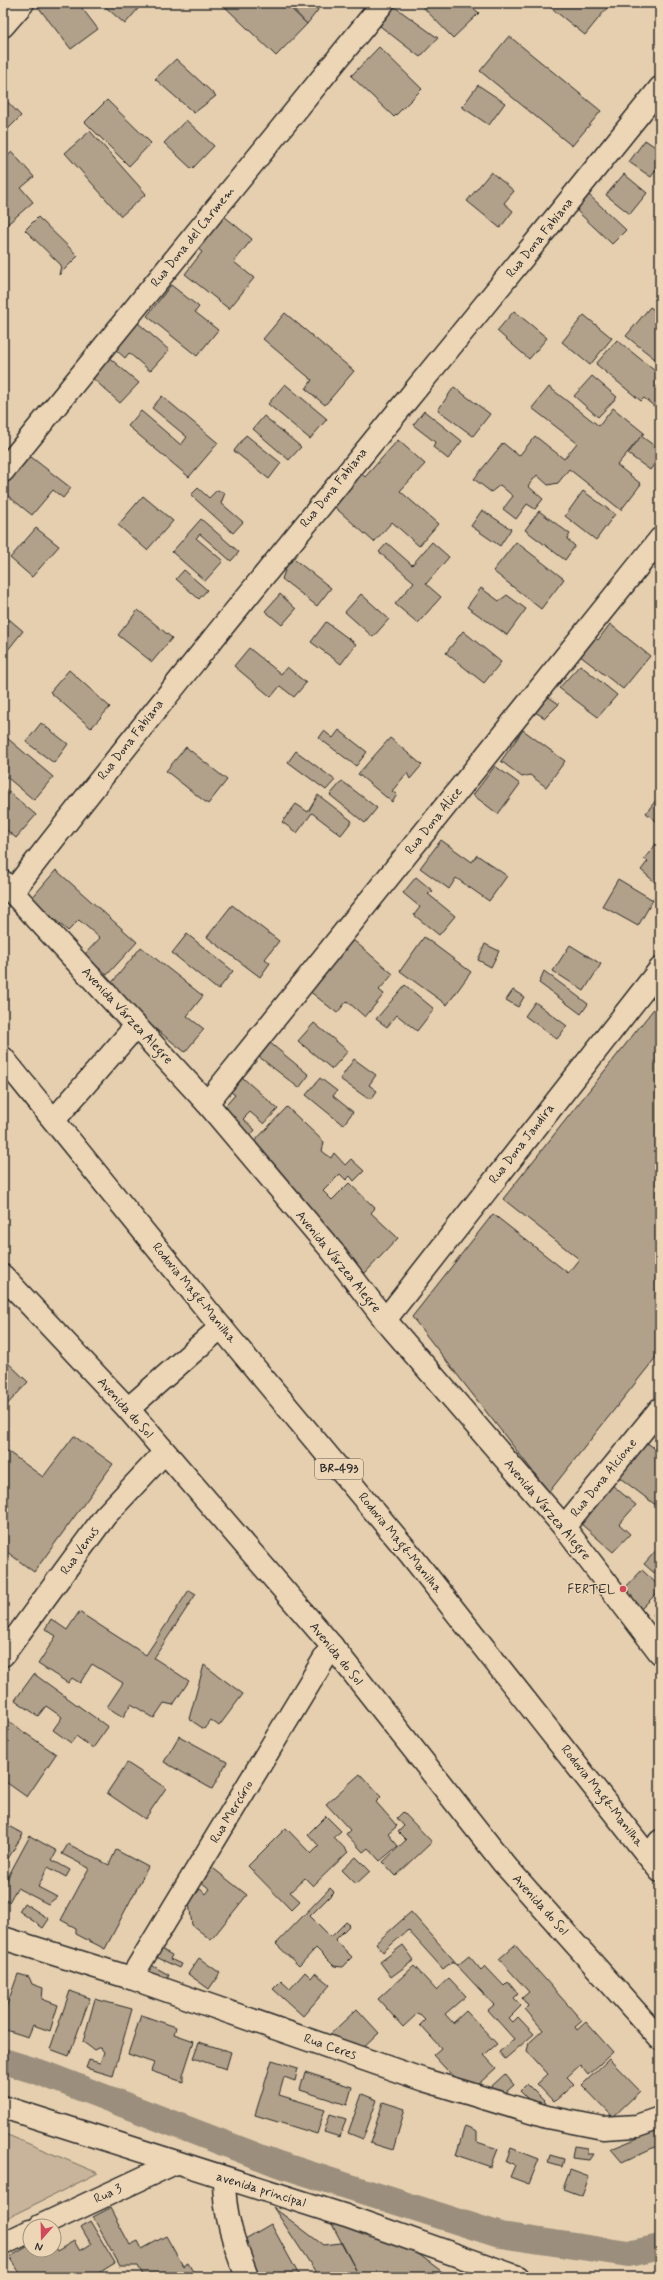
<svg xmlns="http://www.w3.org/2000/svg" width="663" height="2280" font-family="Mynerve,sans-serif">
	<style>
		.green { fill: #c7b49a; stroke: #797062 }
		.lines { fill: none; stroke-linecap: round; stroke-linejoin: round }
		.canal { stroke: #9b8e7b; stroke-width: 26 }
		.building { fill: #b1a18a; stroke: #2b2b2b }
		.street-casing { stroke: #2b2b2b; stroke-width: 25 }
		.highway-casing { stroke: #2b2b2b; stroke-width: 25 }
		.street { stroke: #edd6b5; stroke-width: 22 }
		.highway { stroke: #edd6b5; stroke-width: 22 }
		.poi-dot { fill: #d1495b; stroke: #edd6b5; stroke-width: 1.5 }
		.labels { text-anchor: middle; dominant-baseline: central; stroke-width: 3; stroke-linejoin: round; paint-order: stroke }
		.shield { fill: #edd6b5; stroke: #655e54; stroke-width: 1 }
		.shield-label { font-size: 12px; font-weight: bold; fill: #2b2b2b }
		.street-label { font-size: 13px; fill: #2b2b2b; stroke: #edd6b5 }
		.poi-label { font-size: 13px; fill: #2b2b2b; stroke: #edd6b5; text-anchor: end }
	</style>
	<rect width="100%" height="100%" fill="#e5cfaf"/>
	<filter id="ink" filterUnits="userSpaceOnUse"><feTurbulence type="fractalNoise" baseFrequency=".025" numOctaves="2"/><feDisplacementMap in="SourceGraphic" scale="8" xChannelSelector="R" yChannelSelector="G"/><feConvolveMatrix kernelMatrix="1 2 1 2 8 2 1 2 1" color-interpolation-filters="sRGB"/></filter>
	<g filter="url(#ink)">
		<polygon class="green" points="3,2133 98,2173 3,2220"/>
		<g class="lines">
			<polyline class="canal" points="3,2061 39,2072 278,2164 500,2235 628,2254 660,2247"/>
		</g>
		<g class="building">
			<polygon points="35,3 78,3 98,29 71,49"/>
			<polygon points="101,3 143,3 125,24"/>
			<polygon points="221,3 285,3 307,24 276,56"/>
			<polygon points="287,3 315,3 318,10 307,24"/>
			<polygon points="419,3 468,3 479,13 453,38"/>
			<polygon points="553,3 611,3 585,35 550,7"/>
			<polygon points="392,5 438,38 420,57 380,26"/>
			<polygon points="509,36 601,111 572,146 480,71"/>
			<polygon points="379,47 422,89 394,117 351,76"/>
			<polygon points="176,59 216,96 194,113 155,79"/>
			<polygon points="478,85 505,103 489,125 462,107"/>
			<polygon points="3,97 21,116 3,134"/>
			<polygon points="107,100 151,143 129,166 85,122"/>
			<polygon points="186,120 214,146 192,169 164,143"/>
			<polygon points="90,131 146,194 121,216 65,153"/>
			<polygon points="645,140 660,150 660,164 651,177 629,162"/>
			<polygon points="12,152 34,177 21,188 33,202 3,228 3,160"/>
			<polygon points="491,172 514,191 504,203 513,211 500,228 467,201"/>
			<polygon points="624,174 647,193 630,214 606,195"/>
			<polygon points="587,193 626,230 612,244 577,211"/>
			<polygon points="224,216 252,239 234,262 254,278 229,309 185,274 202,252 198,249"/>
			<polygon points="38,217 78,256 59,275 61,265 25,230"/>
			<polygon points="171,285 199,307 195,312 218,330 197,356 147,316"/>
			<polygon points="650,307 660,314 660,363 626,336"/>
			<polygon points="514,311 547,338 529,359 497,331"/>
			<polygon points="285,313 354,371 325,405 306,389 312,380 263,339"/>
			<polygon points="584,315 612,338 590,365 562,342"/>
			<polygon points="138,323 169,350 150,371 129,353 125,358 115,349"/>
			<polygon points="617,340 660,375 660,411 644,398 641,401 596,364"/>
			<polygon points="106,355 139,383 120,403 89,375"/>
			<polygon points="592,376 617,397 598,417 574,396"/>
			<polygon points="285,384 327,419 310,439 268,404"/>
			<polygon points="454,387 490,414 473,436 438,410"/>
			<polygon points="549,387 599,426 613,408 644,433 617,465 641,484 621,510 569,469 558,483 548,485 537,475 528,486 543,499 535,509 527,504 516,519 503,509 513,496 500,485 491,492 474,479 503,443 519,456 535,436 564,459 577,443 532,408"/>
			<polygon points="162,396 218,443 189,477 128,426 141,411 181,445 187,437 152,408"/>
			<polygon points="424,411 462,441 448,459 433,447 435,442 413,425"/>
			<polygon points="264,416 301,447 289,460 253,429"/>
			<polygon points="246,435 281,463 269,479 234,451"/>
			<polygon points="641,436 660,450 660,456 650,470 628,454"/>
			<polygon points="398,440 425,464 400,491 438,524 419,546 392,522 374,542 330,503 359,471 365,477"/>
			<polygon points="26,453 71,488 63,498 53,490 32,515 3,492 3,482"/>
			<polygon points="198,488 209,498 217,490 225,493 221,503 243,522 233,533 191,495"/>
			<polygon points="583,491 615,514 596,540 565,516"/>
			<polygon points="143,496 173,521 147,550 118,525"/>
			<polygon points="482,510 511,529 500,546 471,526"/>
			<polygon points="539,511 570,534 567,539 575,546 565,560 525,530"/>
			<polygon points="201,519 239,552 231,561 200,534 196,538 223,561 205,581 172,552"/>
			<polygon points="36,528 59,546 32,577 10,558"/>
			<polygon points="432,542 449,557 426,584 441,597 418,623 395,604 414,582 379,552 387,543 412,565"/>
			<polygon points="516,542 564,579 541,609 493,571"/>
			<polygon points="290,556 331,588 317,606 282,579"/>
			<polygon points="184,570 207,590 199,599 176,579"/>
			<polygon points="481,588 499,601 507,595 526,609 507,635 467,607"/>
			<polygon points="280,594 296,609 282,625 265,611"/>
			<polygon points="361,594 389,619 373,637 345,612"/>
			<polygon points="138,610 172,638 152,662 118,635"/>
			<polygon points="3,614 23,631 3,656"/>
			<polygon points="326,622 356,644 341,664 311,642"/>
			<polygon points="610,624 650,656 623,689 575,652 590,634 598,640"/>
			<polygon points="463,631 501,662 484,683 446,653"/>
			<polygon points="249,648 281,674 287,667 306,683 294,697 280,686 271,697 234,666"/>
			<polygon points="580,665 617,695 598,717 559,688"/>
			<polygon points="69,670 110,707 91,728 50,692"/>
			<polygon points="544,694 559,704 545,718 530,709"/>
			<polygon points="41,723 68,744 54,763 26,742"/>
			<polygon points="339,730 367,752 356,766 319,738 324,731 333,738"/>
			<polygon points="523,730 565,761 546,787 530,775 522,777 501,761"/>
			<polygon points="6,737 53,777 34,800 3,774 3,740"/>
			<polygon points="390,738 422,765 410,779 407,773 392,791 397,795 392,802 358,774"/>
			<polygon points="186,747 227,780 208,804 166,771"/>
			<polygon points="296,751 335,780 326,790 288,762"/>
			<polygon points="495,766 520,784 498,814 473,795"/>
			<polygon points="342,781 377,808 365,823 330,795"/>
			<polygon points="3,787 36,815 16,838 3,827"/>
			<polygon points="318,795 352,821 341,835 312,813 297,833 282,822 296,804 308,812"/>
			<polygon points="660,795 660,824 646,813"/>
			<polygon points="660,839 660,879 657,884 641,870 648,861 644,859"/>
			<polygon points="441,840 472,862 477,855 507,876 489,901 456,878 449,889 420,868"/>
			<polygon points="56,870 137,942 107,975 84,955 100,938 79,920 68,931 31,899"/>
			<polygon points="416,877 433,891 428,894 455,916 439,935 414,915 420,907 403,893"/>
			<polygon points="618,879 653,900 638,926 602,906"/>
			<polygon points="232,905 279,941 265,959 270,963 260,977 207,937"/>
			<polygon points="187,934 233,971 218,990 172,953"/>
			<polygon points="424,937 471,972 447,1005 400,971"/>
			<polygon points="352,939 393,974 379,990 384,994 365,1017 347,1001 337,1013 308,990"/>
			<polygon points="485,944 499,951 491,967 478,960"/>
			<polygon points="570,945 601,964 584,991 553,971"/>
			<polygon points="141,947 203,996 187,1016 204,1029 185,1052 106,990"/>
			<polygon points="544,971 588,1004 581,1014 539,983"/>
			<polygon points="405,985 434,1009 417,1031 397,1015 387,1027 376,1019"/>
			<polygon points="513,990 524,997 518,1007 506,1000"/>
			<polygon points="660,1001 660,1352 549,1492 412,1317 493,1214 568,1273 579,1259 503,1199"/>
			<polygon points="535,1002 567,1026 557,1039 525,1016"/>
			<polygon points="314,1023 348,1051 332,1069 298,1041"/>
			<polygon points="269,1042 309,1075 299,1088 258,1056"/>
			<polygon points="354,1059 376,1075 369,1085 377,1091 372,1098 367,1098 340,1079"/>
			<polygon points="243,1078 278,1109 264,1124 250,1112 243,1119 255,1130 248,1138 220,1112 235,1095 231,1092"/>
			<polygon points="320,1078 337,1091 333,1096 353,1112 343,1125 306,1095"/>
			<polygon points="287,1107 324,1142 322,1151 331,1158 334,1153 345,1165 351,1159 364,1171 354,1181 350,1176 346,1180 340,1174 323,1191 332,1200 349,1183 375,1208 371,1213 398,1238 365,1273 338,1248 250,1146"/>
			<polygon points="3,1358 28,1382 3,1409"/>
			<polygon points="74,1436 113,1464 34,1572 3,1549 3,1448 43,1477"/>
			<polygon points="643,1440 660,1452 660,1502 657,1506 616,1475"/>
			<polygon points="612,1485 636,1505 619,1524 630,1534 613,1552 580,1523"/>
			<polygon points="660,1546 660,1578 644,1564"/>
			<polygon points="642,1570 660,1587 660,1590 641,1609 622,1591"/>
			<polygon points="189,1590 196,1594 154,1658 189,1681 173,1705 164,1703 154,1718 131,1704 123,1717 107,1707 123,1683 92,1664 80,1683 72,1678 68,1683 38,1664 56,1636 45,1629 51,1619 67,1630 79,1612 146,1655"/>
			<polygon points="660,1607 660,1620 653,1615"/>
			<polygon points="204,1665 243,1694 219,1726 211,1720 204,1729 189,1719"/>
			<polygon points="34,1674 108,1727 93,1748 76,1736 71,1743 53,1730 62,1717 46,1706 38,1716 15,1700"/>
			<polygon points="3,1718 56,1754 27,1797 3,1780"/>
			<polygon points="179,1736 227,1762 212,1789 164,1762"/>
			<polygon points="127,1763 166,1788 145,1819 107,1793"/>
			<polygon points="360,1774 381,1797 376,1802 397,1826 388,1834 398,1846 380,1861 368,1848 363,1852 346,1834 350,1830 326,1804"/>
			<polygon points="403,1812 432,1842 396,1876 383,1862 406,1840 398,1832 404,1826 397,1818"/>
			<polygon points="326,1816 341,1831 334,1837 348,1852 313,1886 305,1878 290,1892 300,1901 291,1910 248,1866 286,1828 311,1854 319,1846 308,1834"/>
			<polygon points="3,1823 23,1834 3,1867"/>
			<polygon points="30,1836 57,1851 52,1860 70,1870 66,1877 48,1867 38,1887 57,1897 48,1904 17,1888 9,1902 3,1899 3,1886"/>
			<polygon points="68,1844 109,1865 116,1850 148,1867 105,1949 76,1934 76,1928 61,1920 89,1868 62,1854"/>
			<polygon points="356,1857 370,1871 356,1884 342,1870"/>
			<polygon points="209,1865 247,1895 211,1940 192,1925 189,1903 200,1889 206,1894 210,1889 197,1879"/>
			<polygon points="330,1888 334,1892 310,1916 331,1937 346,1922 350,1925 335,1940 352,1957 342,1967 334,1966 316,1948 299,1966 276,1944"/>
			<polygon points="24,1903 49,1919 43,1928 19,1911"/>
			<polygon points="411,1912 458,1965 469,1956 481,1970 485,1966 504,1986 508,1982 518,1994 514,1998 521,2006 509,2018 513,2022 518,2017 534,2034 505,2059 499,2052 514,2039 488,2010 494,2005 453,1961 443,1969 408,1930 383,1952 376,1943"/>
			<polygon points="403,1945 414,1960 391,1977 380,1962"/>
			<polygon points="515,1945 582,2021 575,2027 577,2030 586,2022 613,2052 588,2075 580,2065 567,2077 574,2084 554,2102 537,2084 548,2074 527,2051 529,2043 543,2030 525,2009 528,2006 522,1998 529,1992 499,1959"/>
			<polygon points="157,1947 172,1955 170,1959 181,1964 179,1968 150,1954"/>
			<polygon points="199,1958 220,1973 209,1989 188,1974"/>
			<polygon points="146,1962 169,1975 165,1983 142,1969"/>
			<polygon points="414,1966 436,1990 449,1978 466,1996 445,2014 453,2023 466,2011 497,2044 484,2055 496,2068 472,2090 460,2084 433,2055 441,2048 420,2025 425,2020 418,2013 403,2027 378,1999"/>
			<polygon points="305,1972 311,1978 315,1973 330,1985 303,2016 273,1989 281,1981 290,1989"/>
			<polygon points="18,1974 29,1977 32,1984 43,1988 42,1999 58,2005 50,2031 33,2025 28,2037 3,2029 3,2016"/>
			<polygon points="70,1991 90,1998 69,2056 50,2049"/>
			<polygon points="95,1999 132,2009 113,2076 86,2068 89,2060 100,2063 104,2052 100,2047 94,2050 83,2042"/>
			<polygon points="357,2009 379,2033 358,2053 325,2039"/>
			<polygon points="141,2015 176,2027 174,2034 194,2041 183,2075 183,2082 151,2071 154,2063 128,2054"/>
			<polygon points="199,2042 231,2052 226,2069 193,2058"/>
			<polygon points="609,2059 640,2091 613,2117 582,2085"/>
			<polygon points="272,2060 298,2068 295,2081 284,2077 279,2095 325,2109 317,2134 255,2115"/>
			<polygon points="305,2072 352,2087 347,2105 300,2090"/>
			<polygon points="505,2074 514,2085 506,2092 511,2098 483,2094"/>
			<polygon points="527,2084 546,2103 539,2110 520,2091"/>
			<polygon points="362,2094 377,2100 363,2139 348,2133"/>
			<polygon points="383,2102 405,2109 393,2150 370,2143"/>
			<polygon points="330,2114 346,2119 340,2137 324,2132"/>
			<polygon points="465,2126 477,2131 477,2142 498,2149 491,2167 456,2155"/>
			<polygon points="660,2129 660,2147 659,2145 622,2162 611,2149"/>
			<polygon points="574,2146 587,2148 587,2154 593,2154 589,2160 572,2158"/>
			<polygon points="511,2148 539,2159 529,2184 510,2177 515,2165 506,2161"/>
			<polygon points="550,2155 564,2159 562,2167 548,2163"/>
			<polygon points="570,2170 589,2177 582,2196 563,2189"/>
			<polygon points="273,2207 323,2245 341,2243 356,2270 324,2209 388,2231 449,2277 319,2277"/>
			<polygon points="110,2208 130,2245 138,2241 142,2249 166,2236 183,2266 188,2263 196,2277 144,2277 138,2266 120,2266 93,2217"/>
			<polygon points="90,2221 115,2263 92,2277 22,2277 10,2257 30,2245 30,2250 54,2250 54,2246 57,2251 74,2241 80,2251 91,2244 81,2227"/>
			<polygon points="271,2224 300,2277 257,2277 240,2242"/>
		</g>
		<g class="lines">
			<defs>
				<g id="street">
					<polyline points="3,26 23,3"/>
					<polyline points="3,471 383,3"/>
					<polyline points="3,882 207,1103 333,1252 385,1320 564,1527 660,1653"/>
					<path d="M13 891C223 620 445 357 660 88"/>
					<polyline points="207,1103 660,539"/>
					<polyline points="54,1120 136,1026"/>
					<polyline points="3,1276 128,1409 332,1646 504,1864 660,2039"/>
					<polyline points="385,1320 660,969"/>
					<polyline points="128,1409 221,1327"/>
					<polyline points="564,1527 660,1409"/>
					<polyline points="3,1655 105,1516 164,1453"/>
					<polyline points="649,1856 660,1841"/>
					<polyline points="3,1938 131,1978 424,2080 547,2117 603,2128 637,2126 660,2118"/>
					<polyline points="131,1978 332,1646"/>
					<polyline points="3,2107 346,2216 518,2277"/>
					<path d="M224 2179C224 2216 234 2243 247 2277"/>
					<polyline points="40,2226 175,2163"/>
					<polyline points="3,2244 30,2231"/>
				</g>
				<polyline id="highway" points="3,1058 229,1337 410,1554 660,1871"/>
			</defs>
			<use href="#street" class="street-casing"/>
			<use href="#highway" class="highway-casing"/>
			<use href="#street" class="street"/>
			<use href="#highway" class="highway"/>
		</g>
	</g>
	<circle class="poi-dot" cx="623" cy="1589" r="4"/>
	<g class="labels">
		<rect class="shield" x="315" y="1459" width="48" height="20" rx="3"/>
		<g class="shield-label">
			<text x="339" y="1469">BR-493</text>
		</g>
		<g class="street-label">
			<text transform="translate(193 237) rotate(-51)">Rua Dona del Carmem</text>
			<text transform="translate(540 238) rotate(-51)">Rua Dona Fabiana</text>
			<text transform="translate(334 488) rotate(-51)">Rua Dona Fabiana</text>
			<text transform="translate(131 740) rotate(-52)">Rua Dona Fabiana</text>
			<text transform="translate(434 821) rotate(-51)">Rua Dona Alice</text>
			<text transform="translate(127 1016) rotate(47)">Avenida Várzea Alegre</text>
			<text transform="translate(522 1144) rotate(-52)">Rua Dona Jandira</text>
			<text transform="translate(338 1262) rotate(51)">Avenida Várzea Alegre</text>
			<text transform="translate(194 1293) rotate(51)">Rodovia Magé-Manilha</text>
			<text transform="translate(125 1408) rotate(48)">Avenida do Sol</text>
			<text transform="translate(604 1478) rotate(-51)">Rua Dona Alcione</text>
			<text transform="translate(547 1510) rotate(50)">Avenida Várzea Alegre</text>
			<text transform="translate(400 1543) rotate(51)">Rodovia Magé-Manilha</text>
			<text transform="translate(80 1551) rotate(-54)">Rua Venus</text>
			<text transform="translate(336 1654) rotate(51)">Avenida do Sol</text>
			<text transform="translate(602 1796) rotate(52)">Rodovia Magé-Manilha</text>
			<text transform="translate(232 1812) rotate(-59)">Rua Mercúrio</text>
			<text transform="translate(540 1905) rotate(48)">Avenida do Sol</text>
			<text transform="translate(330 2047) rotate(19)">Rua Ceres</text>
			<text transform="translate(261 2190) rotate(17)">avenida principal</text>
			<text transform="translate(108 2194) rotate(-25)">Rua 3</text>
		</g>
		<g class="poi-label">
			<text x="615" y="1589">FERTEL</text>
		</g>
	</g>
	<rect width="663" height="2280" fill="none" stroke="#edd6b5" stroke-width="16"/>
	<rect x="8" y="8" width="647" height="2264" fill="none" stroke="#2b2b2b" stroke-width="1.5" filter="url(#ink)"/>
	<g transform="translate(42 2238) rotate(200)"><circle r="19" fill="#edd6b5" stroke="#9f927e"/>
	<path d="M0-3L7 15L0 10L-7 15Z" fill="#d1495b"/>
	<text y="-6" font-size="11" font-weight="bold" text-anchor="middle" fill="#2b2b2b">N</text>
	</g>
</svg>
